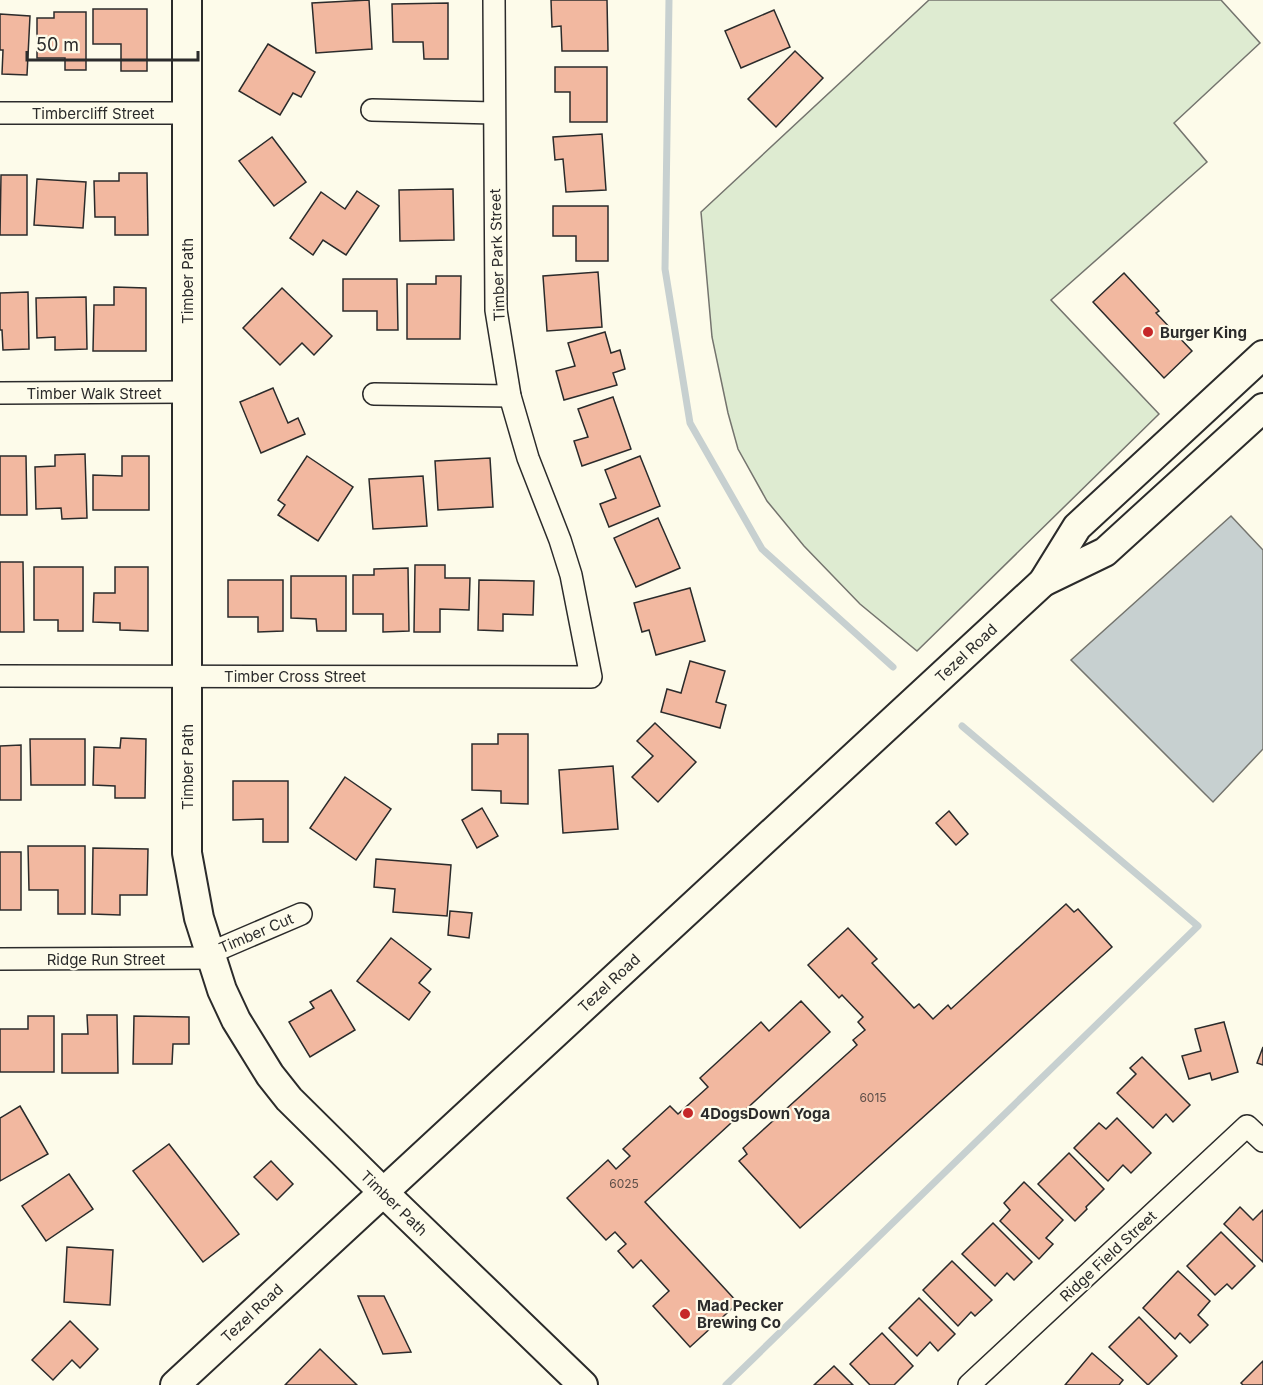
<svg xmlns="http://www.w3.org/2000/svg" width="1263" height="1385" font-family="Inter,sans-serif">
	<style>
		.green { fill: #deebd1; stroke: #74746e; stroke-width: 1.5 }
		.water { fill: #c7d0d0; stroke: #74746e; stroke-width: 1.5 }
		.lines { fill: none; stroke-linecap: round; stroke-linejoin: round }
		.stream { stroke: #c7d0d0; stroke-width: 7 }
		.building { fill: #f2b8a0; stroke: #2b2b2b; stroke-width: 1.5 }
		.street-casing { stroke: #2b2b2b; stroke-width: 24 }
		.secondary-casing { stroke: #2b2b2b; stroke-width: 32 }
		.street { stroke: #fdfbea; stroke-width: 21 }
		.secondary { stroke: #fdfbea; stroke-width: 28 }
		.poi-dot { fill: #c62828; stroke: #fdfbea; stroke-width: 2 }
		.labels { text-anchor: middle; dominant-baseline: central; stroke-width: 4.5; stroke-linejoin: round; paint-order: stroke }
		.number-label { font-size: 12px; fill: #5d4e48 }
		.street-label { font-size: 15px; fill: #2b2b2b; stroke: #fdfbea }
		.poi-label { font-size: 15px; font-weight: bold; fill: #2b2b2b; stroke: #fdfbea; text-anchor: start }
	</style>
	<rect width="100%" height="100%" fill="#fdfbea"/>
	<polygon class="green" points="929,0 1221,0 1260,43 1174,123 1207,162 1051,300 1159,414 917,651 860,604 804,546 767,501 738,449 728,413 712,337 701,212"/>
	<polygon class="water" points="1231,516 1263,550 1263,749 1213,802 1071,660"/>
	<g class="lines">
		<g class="stream">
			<polyline points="669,0 665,269 690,423 762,549 893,667"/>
			<polyline points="726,1385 1198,926 962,726"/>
		</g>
	</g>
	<g class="building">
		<polygon points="369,0 372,49 316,53 312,3"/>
		<polygon points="551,0 607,0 608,51 562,51 561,26 552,27"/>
		<polygon points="448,3 448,59 424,59 423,42 393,42 392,4"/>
		<polygon points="93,9 147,9 147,71 121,71 121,44 93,44"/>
		<polygon points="774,10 790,47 741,68 725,31"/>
		<polygon points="54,12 86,12 86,70 65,70 65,58 37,58 37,18 54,18"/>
		<polygon points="0,14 30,16 27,75 2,74 3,50 0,50"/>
		<polygon points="268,44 315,72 301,97 293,93 280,115 239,91"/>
		<polygon points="795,51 823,78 776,127 748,99"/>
		<polygon points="555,67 607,67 607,122 570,122 570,92 555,92"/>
		<polygon points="602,134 606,190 566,192 563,159 555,160 553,137"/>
		<polygon points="272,137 306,182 274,206 239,161"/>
		<polygon points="119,173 147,173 148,235 115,235 115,217 95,217 94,181 119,181"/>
		<polygon points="1,175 27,175 27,235 0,235"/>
		<polygon points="37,179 86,182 83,228 34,225"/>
		<polygon points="453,189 454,240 400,241 399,190"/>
		<polygon points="357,191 379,206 346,255 323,240 313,255 290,238 321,192 345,209"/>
		<polygon points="553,206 608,206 608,261 576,261 576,236 553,236"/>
		<polygon points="598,272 602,327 547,331 543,276"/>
		<polygon points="1124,273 1159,311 1156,313 1192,351 1164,378 1093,302"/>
		<polygon points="436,276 461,276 460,339 407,339 407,284 436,284"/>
		<polygon points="343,279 397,279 398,330 377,330 377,311 343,311"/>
		<polygon points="114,287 146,288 146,351 93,351 94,305 114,305"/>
		<polygon points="282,288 332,336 314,355 302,343 280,365 243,328"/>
		<polygon points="28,292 29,349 3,350 2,330 0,330 0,293"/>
		<polygon points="86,297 87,349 55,350 55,337 37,338 36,298"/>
		<polygon points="605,332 611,353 620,350 625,369 613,373 617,385 564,400 556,371 575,366 568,343"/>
		<polygon points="273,388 288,423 298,418 305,434 261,453 240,402"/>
		<polygon points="613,397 631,449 582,466 574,441 588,437 578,409"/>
		<polygon points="85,454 87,518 62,519 61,508 36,509 35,467 55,466 55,455"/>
		<polygon points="0,456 26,456 27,515 0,515"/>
		<polygon points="122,456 149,456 149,510 93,510 93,475 122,476"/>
		<polygon points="307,456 353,487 318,541 278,515 285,505 278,500"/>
		<polygon points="640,456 660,506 609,527 600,504 616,498 605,470"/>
		<polygon points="490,458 493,507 438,510 435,461"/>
		<polygon points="423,476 427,526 373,529 369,479"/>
		<polygon points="658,518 680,568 636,587 614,538"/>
		<polygon points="0,562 23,562 24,632 0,632"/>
		<polygon points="415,565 445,565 445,578 470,578 469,610 440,609 440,632 414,632"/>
		<polygon points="34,567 83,567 83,631 58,631 58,620 34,620"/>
		<polygon points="115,567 148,567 148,631 120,630 120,623 93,622 94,593 115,593"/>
		<polygon points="408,568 409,631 383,632 383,614 353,614 353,575 374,575 374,569"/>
		<polygon points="291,576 346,576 346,631 317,631 316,619 291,618"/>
		<polygon points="228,580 283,580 283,631 258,632 258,617 228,617"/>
		<polygon points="479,580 534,581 533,615 503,614 503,631 478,630"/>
		<polygon points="690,588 705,641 656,655 649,630 642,632 634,603"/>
		<polygon points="690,661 725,671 716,702 726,705 720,728 661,712 667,689 681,693"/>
		<polygon points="655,723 696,762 658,802 632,777 653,756 637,741"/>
		<polygon points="498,734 528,734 528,804 501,803 501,791 472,790 472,744 498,744"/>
		<polygon points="121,738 146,739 145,798 115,798 115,786 93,785 94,747 120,748"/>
		<polygon points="30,739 85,739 85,785 31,785"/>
		<polygon points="21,745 21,800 0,800 0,746"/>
		<polygon points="613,766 618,829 563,833 559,770"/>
		<polygon points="345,777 391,809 356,860 310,828"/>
		<polygon points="233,781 288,781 288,842 263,842 263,819 233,820"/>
		<polygon points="482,808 498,836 477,848 462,820"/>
		<polygon points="949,811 968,834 956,845 936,823"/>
		<polygon points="28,846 85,846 85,914 58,914 58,890 29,890"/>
		<polygon points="93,848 148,849 147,895 120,895 120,915 92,914"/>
		<rect x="0" y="852" width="21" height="58"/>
		<polygon points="376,859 451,865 447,916 393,912 395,889 374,887"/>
		<polygon points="1066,904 1074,912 1078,909 1112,947 800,1228 739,1161 747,1154 743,1148 857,1045 853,1040 865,1030 858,1022 863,1017 842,995 839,998 808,965 848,928 877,959 872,963 914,1008 919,1004 933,1019 948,1005 951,1009"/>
		<polygon points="450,911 472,913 469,938 448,935"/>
		<polygon points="391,938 431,969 419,983 430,992 409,1020 357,981"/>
		<polygon points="331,990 355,1030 310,1057 289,1022 314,1008 310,1002"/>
		<polygon points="801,1001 830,1032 645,1202 738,1303 690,1347 653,1306 669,1291 641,1260 633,1268 618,1251 626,1244 615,1232 606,1240 567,1198 608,1160 616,1169 630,1156 623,1149 670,1106 678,1114 708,1087 700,1078 761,1022 769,1031"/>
		<polygon points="87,1015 117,1015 118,1073 62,1073 62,1034 88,1034"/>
		<polygon points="28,1016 54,1016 54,1072 0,1072 0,1029 28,1029"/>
		<polygon points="134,1016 189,1017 189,1044 173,1044 172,1064 133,1064"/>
		<polygon points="1224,1022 1238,1072 1212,1080 1210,1073 1189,1079 1182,1056 1201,1051 1195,1029"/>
		<polygon points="1263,1047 1263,1065 1257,1063"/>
		<polygon points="1142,1057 1190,1105 1173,1122 1166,1114 1153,1128 1117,1093 1136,1074 1130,1068"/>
		<polygon points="20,1106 48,1154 0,1181 0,1118"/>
		<polygon points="1117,1118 1151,1153 1131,1173 1123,1165 1108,1181 1074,1148 1099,1123 1106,1129"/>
		<polygon points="169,1144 239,1234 203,1262 133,1171"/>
		<polygon points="1069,1153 1104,1189 1086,1207 1087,1209 1075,1221 1038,1184"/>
		<polygon points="271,1161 293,1184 277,1200 254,1177"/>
		<polygon points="69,1174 93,1209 46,1241 22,1206"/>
		<polygon points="1024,1182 1063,1220 1046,1238 1053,1244 1039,1259 1000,1221 1010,1210 1004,1203"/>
		<polygon points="1240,1207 1253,1220 1263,1210 1263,1262 1224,1224"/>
		<polygon points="993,1223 1032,1262 1014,1280 1007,1273 995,1286 962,1254"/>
		<polygon points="1221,1232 1255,1266 1232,1289 1227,1284 1215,1295 1187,1266"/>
		<polygon points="67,1247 113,1250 110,1305 64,1302"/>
		<polygon points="952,1261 992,1300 975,1316 971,1312 958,1326 923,1290"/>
		<polygon points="1178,1271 1210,1301 1198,1315 1208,1325 1190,1343 1180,1333 1175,1339 1143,1308"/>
		<polygon points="358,1296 384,1296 411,1352 383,1354"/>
		<polygon points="919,1298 955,1334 938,1351 930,1342 917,1356 889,1328"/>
		<polygon points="1139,1317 1177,1356 1148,1385 1109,1347"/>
		<polygon points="70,1321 98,1349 80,1368 72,1360 53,1380 32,1360"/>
		<polygon points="882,1333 913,1366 894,1385 870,1385 850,1364"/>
		<polygon points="320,1349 357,1385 285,1385"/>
		<polygon points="1092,1353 1123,1380 1119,1385 1065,1385"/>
		<polygon points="1263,1361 1263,1385 1243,1385 1241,1383"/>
		<polygon points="834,1366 853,1385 814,1385"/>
	</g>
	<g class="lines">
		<defs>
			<g id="street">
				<polyline points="372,110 494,113"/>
				<polyline points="0,113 187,113"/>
				<polyline points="0,393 187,392"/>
				<polyline points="374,394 510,396"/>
				<polyline points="0,676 591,677 571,575 560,540 528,458 510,396 496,310 494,0"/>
				<polyline points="210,953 301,914"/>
				<polyline points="0,959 212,958"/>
				<polyline points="969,1385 1247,1126 1263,1141"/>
			</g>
			<g id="secondary">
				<polyline points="187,0 187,853 199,918 222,990 236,1020 270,1075 289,1099 383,1192 583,1385"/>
				<polyline points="1043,582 1105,552 1263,408"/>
				<polyline points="175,1385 1043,582 1077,527 1263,355"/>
			</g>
		</defs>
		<use href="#street" class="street-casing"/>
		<use href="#secondary" class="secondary-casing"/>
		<use href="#street" class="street"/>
		<use href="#secondary" class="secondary"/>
	</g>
	<g class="poi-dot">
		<circle cx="1148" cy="332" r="6"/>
		<circle cx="688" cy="1113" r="6"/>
		<circle cx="685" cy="1314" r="6"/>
	</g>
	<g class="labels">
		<g class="number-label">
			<text x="873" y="1097">6015</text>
			<text x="624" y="1183">6025</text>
		</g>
		<g class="street-label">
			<text x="93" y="113">Timbercliff Street</text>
			<text transform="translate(497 255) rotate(-92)">Timber Park Street</text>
			<text transform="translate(187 281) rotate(-90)">Timber Path</text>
			<text x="94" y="393">Timber Walk Street</text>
			<text transform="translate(966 653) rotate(-43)">Tezel Road</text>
			<text x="295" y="676">Timber Cross Street</text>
			<text transform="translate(187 767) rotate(-90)">Timber Path</text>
			<text transform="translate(256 933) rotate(-23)">Timber Cut</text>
			<text x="106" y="959">Ridge Run Street</text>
			<text transform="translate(609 983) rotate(-43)">Tezel Road</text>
			<text transform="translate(394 1203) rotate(44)">Timber Path</text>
			<text transform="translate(1108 1256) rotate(-43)">Ridge Field Street</text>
			<text transform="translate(252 1313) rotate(-43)">Tezel Road</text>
		</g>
		<g class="poi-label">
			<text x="1160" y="332">Burger King</text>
			<text x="700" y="1113">4DogsDown Yoga</text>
			<text x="697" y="1305">Mad Pecker<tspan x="697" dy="17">Brewing Co</tspan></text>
		</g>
	</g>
	<path d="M27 51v9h171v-9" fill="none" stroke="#2b2b2b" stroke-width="3"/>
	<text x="36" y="51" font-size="18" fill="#2b2b2b" stroke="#fdfbea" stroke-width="4.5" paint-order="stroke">50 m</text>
</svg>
